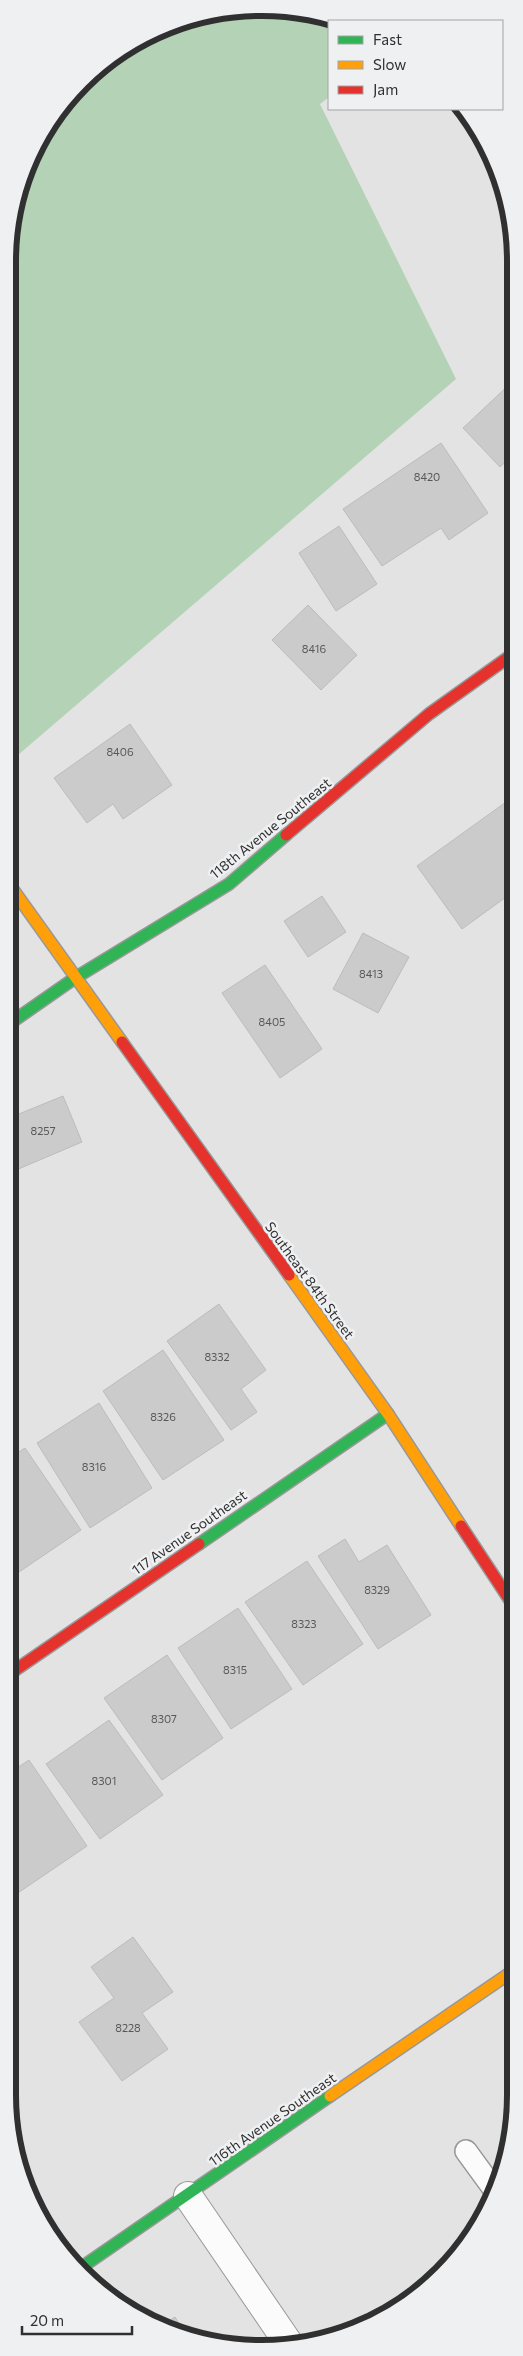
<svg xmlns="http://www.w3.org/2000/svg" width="523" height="2356" font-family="Commissioner,sans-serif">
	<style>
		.forest { fill: #b4d2b6 }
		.building { fill: #cbcbcb; stroke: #bcbcbc }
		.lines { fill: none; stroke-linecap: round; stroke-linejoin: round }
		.lane-casing { stroke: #989898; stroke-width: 24 }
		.street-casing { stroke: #989898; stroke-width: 30 }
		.fast-casing { stroke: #989898; stroke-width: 14 }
		.slow-casing { stroke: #989898; stroke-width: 14 }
		.jam-casing { stroke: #989898; stroke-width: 14 }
		.lane { stroke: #fbfbfb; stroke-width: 21 }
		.street { stroke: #fbfbfb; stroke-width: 28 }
		.fast { stroke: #30b455; stroke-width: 11 }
		.slow { stroke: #ff9f0a; stroke-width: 11 }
		.jam { stroke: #e5322d; stroke-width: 11 }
		.labels { text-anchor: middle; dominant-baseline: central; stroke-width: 5; stroke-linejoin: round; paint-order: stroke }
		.number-label { font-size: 11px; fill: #585859 }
		.street-label { font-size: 14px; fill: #303031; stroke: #eff0f1 }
		.rim { fill: none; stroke: #303031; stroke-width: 6 }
	</style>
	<rect width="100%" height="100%" fill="#e3e3e3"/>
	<polygon class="forest" points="295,10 333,21 329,21 329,97 320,104 456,379 11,761 9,758 10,228 42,134 107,60 196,16"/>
	<g class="building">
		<polygon points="513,381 513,455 500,467 463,428"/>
		<polygon points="441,443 488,513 449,540 441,528 382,566 343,509"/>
		<polygon points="339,526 377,584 336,611 299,553"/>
		<polygon points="308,605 357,655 321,690 272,640"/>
		<polygon points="130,724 172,785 123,819 113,804 87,823 54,778"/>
		<polygon points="513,797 513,892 462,929 417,866"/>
		<polygon points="322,896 346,932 308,957 284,921"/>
		<polygon points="363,933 409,957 378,1013 333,989"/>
		<polygon points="265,965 322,1049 280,1078 222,993"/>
		<polygon points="63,1096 82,1142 9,1173 9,1118"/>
		<polygon points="219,1304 266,1370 241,1389 257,1412 231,1430 167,1341"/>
		<polygon points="163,1350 224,1440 163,1480 103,1391"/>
		<polygon points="99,1403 152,1488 90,1528 37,1443"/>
		<polygon points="25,1448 81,1530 19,1572 8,1555 8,1459"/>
		<polygon points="345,1539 359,1562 387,1545 431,1615 378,1649 318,1556"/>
		<polygon points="307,1561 363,1644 303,1685 245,1602"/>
		<polygon points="238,1608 292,1689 231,1729 178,1648"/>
		<polygon points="167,1655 223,1738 162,1780 104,1698"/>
		<polygon points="109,1720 163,1795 100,1839 46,1764"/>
		<polygon points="29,1760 87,1846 9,1899 8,1774"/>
		<polygon points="133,1937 173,1992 142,2013 168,2049 122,2081 79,2022 114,1998 91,1967"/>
		<polygon points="175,2317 184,2332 161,2326"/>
	</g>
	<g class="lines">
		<defs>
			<polyline id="lane" points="466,2151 493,2188"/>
			<polyline id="street" points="188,2196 289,2344"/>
			<g id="fast">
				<polyline points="9,1024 75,978 229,884 286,835"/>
				<polyline points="199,1544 388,1414"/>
				<polyline points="79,2269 330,2096"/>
			</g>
			<g id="slow">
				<polyline points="9,884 122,1042"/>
				<polyline points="289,1275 388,1414 461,1526"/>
				<polyline points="330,2096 513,1971"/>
			</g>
			<g id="jam">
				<polyline points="286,835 429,714 513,654"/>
				<polyline points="122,1042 289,1275"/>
				<polyline points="461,1526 513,1605"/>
				<polyline points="8,1675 199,1544"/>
			</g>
		</defs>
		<use href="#lane" class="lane-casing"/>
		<use href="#street" class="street-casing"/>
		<use href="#fast" class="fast-casing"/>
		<use href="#slow" class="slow-casing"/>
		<use href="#jam" class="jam-casing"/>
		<use href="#lane" class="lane"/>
		<use href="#street" class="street"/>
		<use href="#fast" class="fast"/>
		<use href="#slow" class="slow"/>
		<use href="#jam" class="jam"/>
	</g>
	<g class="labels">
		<g class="number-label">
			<text x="427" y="476">8420</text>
			<text x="314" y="648">8416</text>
			<text x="120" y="751">8406</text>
			<text x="371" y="973">8413</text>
			<text x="272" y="1021">8405</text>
			<text x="43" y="1130">8257</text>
			<text x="217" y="1356">8332</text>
			<text x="163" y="1416">8326</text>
			<text x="94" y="1466">8316</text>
			<text x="377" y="1589">8329</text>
			<text x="304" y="1623">8323</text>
			<text x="235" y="1669">8315</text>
			<text x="164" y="1718">8307</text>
			<text x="104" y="1780">8301</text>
			<text x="128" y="2027">8228</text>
		</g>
		<g class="street-label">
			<text transform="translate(270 828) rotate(-39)">118th Avenue Southeast</text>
			<text transform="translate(310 1280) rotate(54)">Southeast 84th Street</text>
			<text transform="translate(189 1532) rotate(-35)">117 Avenue Southeast</text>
			<text transform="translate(272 2119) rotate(-35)">116th Avenue Southeast</text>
		</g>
	</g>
	<path d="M0 0H523V2356H0ZM261 16H262A245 245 0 0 1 507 261V2095A245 245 0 0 1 262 2340H261A245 245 0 0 1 16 2095V261A245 245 0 0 1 261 16Z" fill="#eff0f1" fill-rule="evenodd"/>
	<path class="rim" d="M261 16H262A245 245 0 0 1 507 261V2095A245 245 0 0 1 262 2340H261A245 245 0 0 1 16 2095V261A245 245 0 0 1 261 16Z"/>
	<rect x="328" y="20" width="175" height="90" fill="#eff0f1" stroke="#a3a3a4"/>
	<rect x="338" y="36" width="25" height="8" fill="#30b455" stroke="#a3a3a4"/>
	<text x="373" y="45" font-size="15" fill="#303031">Fast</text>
	<rect x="338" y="61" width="25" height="8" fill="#ff9f0a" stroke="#a3a3a4"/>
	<text x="373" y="70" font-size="15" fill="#303031">Slow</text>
	<rect x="338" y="86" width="25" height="8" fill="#e5322d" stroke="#a3a3a4"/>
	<text x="373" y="95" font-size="15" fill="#303031">Jam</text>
	<path d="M22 2326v8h110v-8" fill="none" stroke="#303031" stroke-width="2.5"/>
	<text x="30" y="2326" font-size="15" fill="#303031" stroke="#eff0f1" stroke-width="4" paint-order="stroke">20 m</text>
</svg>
